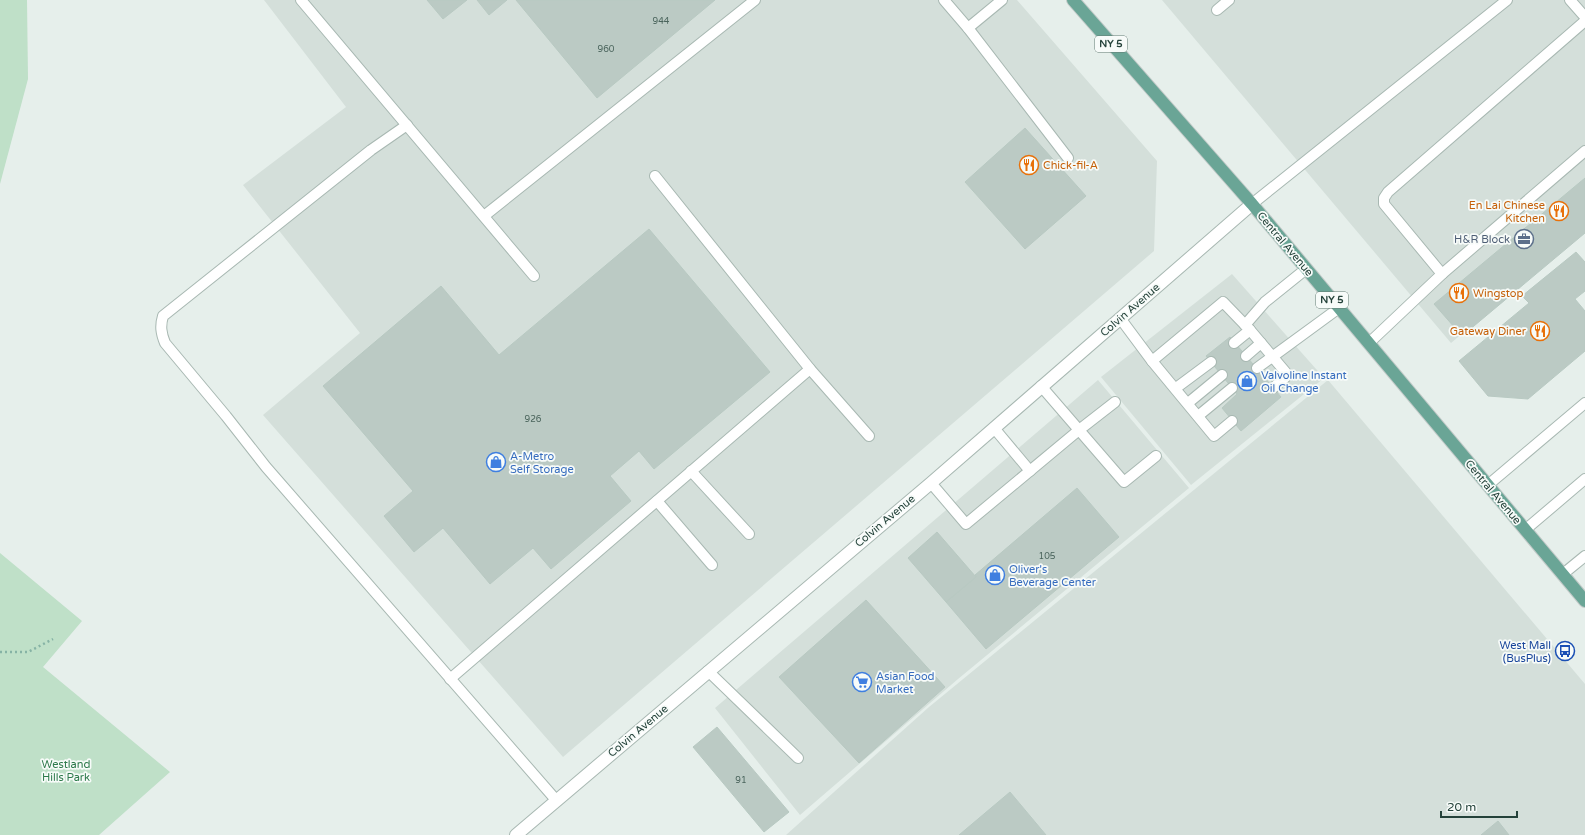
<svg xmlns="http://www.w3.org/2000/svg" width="1585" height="835" font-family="'Varela Round',sans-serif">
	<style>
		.built { fill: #d4dfda }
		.green { fill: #bfe0c8 }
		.building { fill: #bbcac4; stroke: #b8c9c2 }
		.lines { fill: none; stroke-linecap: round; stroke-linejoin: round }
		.service-casing { stroke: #a8b8b2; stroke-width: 12 }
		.tertiary-casing { stroke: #a8b8b2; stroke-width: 14 }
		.primary-casing { stroke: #c2cac8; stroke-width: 14 }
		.path { stroke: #86b3a5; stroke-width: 2.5; stroke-dasharray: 2 3; stroke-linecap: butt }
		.service { stroke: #fff; stroke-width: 10 }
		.tertiary { stroke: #fff; stroke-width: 12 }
		.primary { stroke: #6aa596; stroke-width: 12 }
		.labels { text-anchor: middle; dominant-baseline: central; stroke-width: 3.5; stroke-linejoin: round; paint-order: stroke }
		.number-label { font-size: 9px; fill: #4a645c }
		.shield { fill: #f7fbf9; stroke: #637a73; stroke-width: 1 }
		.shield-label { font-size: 10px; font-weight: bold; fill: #24423a }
		.food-label { font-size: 11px; fill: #c56008; stroke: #f7fbf9; text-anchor: start }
		.service-label { font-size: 11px; fill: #4e5e75; stroke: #f7fbf9; text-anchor: end }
		.street-label { font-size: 11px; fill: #24423a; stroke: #f7fbf9 }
		.shop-label { font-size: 11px; fill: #366cbe; stroke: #f7fbf9; text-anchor: start }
		.transit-label { font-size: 11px; fill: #164399; stroke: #f7fbf9; text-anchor: end }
		.park-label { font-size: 11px; fill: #2d7a4b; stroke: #f7fbf9 }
	</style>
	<rect width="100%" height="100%" fill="#e6efeb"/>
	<g class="built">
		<polygon points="264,0 1017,0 1157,161 1154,251 563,757 263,415 360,333 243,185 346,107"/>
		<polygon points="1162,0 1585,0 1585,230 1451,343"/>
		<polygon points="1232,274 1324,378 1191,485 1101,377"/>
		<polygon points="1098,380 1189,488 958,679 800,815 715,708"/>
		<polygon points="1328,380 1585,684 1585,835 786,835 929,707"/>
	</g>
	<g class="green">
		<polygon points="0,0 27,0 28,79 0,184"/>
		<polygon points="0,553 82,621 43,667 170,772 99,835 0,835"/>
	</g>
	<g class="building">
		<polygon points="427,0 467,0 443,19"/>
		<polygon points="477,0 507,0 489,15"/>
		<polygon points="516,0 715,0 597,98"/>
		<polygon points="1025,128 1086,196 1025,249 965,182"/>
		<polygon points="1585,178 1585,233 1462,336 1434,304"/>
		<polygon points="649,229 770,372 654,469 639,451 610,476 631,501 551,569 533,548 490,584 443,528 414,552 384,516 413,491 323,386 441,286 499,355"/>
		<polygon points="1576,252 1585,262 1585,291 1575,299 1585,311 1585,351 1528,399 1488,396 1459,361 1529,303 1522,296"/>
		<polygon points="1230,337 1281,397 1241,431 1222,408 1237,394 1206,356"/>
		<polygon points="1077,488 1119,537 986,649 946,602 976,577 975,575"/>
		<polygon points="937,532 976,577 946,602 908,558"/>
		<polygon points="866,600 945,687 859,763 779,677"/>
		<polygon points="717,727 789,812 764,832 693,747"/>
		<polygon points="1010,792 1046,835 959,835"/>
		<polygon points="1498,821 1509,835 1481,835"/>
	</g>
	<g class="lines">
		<defs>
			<g id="service">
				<polyline points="301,0 534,276"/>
				<polyline points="944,0 968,28 1068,158"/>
				<polyline points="1570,0 1585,17"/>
				<polyline points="1217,10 1229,0"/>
				<polyline points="1585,21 1388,192 1384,198 1384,204 1442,274 1585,151"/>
				<polyline points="968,28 1002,0"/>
				<path d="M407 125 371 150 163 316C160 326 161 333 165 343L226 416 266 467 556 800"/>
				<polyline points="655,176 810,369 869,436"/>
				<polyline points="1252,204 1507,0"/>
				<polyline points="484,216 755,0"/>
				<polyline points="1120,318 1152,361 1214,436 1232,421"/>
				<polyline points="1245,325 1265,302 1306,269"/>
				<polyline points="1234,343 1250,330"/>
				<polyline points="1369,343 1442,274"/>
				<polyline points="1246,356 1261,343"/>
				<polyline points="1152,361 1223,302 1250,330 1288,375 1273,388"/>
				<polyline points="1257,368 1339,308"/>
				<polyline points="1176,388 1211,362"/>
				<polyline points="1115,402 1079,430 1124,482 1156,456"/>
				<polyline points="1188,403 1222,375"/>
				<polyline points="1198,416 1232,388"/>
				<polyline points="994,428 1030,471"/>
				<polyline points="691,471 749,534"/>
				<polyline points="931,483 966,524 1079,430 1041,386"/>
				<polyline points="1488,485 1585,403"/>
				<polyline points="657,501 712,565"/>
				<polyline points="1525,530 1585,479"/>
				<polyline points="1563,574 1585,556"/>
				<polyline points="708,671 798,758"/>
				<polyline points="450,679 810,369"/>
			</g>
			<polyline id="tertiary" points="516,835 931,483 1252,204"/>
			<polyline id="primary" points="1073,0 1252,204 1585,601"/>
		</defs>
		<use href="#service" class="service-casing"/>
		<use href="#tertiary" class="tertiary-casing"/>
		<use href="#primary" class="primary-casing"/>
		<polyline class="path" points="0,652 28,652 53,639"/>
		<use href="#service" class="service"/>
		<use href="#tertiary" class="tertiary"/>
		<use href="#primary" class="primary"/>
	</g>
	<defs>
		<symbol id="restaurant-ring" viewBox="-11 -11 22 22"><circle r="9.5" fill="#f7fbf9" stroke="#e8710a" stroke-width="1.5"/><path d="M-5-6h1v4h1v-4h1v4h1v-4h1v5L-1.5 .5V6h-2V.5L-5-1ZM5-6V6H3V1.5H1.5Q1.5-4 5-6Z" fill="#e8710a"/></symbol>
		<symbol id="office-ring" viewBox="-11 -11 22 22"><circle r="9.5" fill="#f7fbf9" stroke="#5c6f8a" stroke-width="1.5"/><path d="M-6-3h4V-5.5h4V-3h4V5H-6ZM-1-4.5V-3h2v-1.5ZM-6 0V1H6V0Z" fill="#5c6f8a"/></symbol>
		<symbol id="shop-ring" viewBox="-11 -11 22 22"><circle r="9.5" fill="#f7fbf9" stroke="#3f7fe0" stroke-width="1.5"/><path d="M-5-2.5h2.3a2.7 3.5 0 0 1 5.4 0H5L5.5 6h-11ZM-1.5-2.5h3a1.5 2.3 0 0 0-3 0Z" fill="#3f7fe0"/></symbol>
		<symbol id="bus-ring" viewBox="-11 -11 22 22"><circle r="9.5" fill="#f7fbf9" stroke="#1a4fb4" stroke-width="1.5"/><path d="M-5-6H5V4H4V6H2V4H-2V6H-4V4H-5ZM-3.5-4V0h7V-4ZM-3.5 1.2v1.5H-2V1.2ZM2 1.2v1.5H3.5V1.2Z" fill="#1a4fb4"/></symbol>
		<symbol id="supermarket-ring" viewBox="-11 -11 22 22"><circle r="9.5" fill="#f7fbf9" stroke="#3f7fe0" stroke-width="1.5"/><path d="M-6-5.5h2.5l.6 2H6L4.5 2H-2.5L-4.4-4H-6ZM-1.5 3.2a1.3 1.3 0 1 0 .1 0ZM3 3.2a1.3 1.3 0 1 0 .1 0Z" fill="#3f7fe0"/></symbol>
	</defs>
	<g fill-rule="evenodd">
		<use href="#restaurant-ring" x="1018" y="154" width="22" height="22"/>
		<use href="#restaurant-ring" x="1548" y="200" width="22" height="22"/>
		<use href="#office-ring" x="1513" y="228" width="22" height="22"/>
		<use href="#restaurant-ring" x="1448" y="282" width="22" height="22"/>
		<use href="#restaurant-ring" x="1529" y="320" width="22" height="22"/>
		<use href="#shop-ring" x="1236" y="370" width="22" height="22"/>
		<use href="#shop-ring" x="485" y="451" width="22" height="22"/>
		<use href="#shop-ring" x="984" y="564" width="22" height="22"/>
		<use href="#bus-ring" x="1554" y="640" width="22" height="22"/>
		<use href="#supermarket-ring" x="851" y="671" width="22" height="22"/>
	</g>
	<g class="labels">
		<g class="number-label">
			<text x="661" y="21">944</text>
			<text x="606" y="49">960</text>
			<text x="533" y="419">926</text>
			<text x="1047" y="556">105</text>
			<text x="741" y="780">91</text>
		</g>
		<g class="shield">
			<rect x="1095" y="36" width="32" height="16" rx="3"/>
			<rect x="1316" y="292" width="32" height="16" rx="3"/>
		</g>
		<g class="shield-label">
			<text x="1111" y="44">NY 5</text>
			<text x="1332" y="300">NY 5</text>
		</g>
		<g class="food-label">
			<text x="1043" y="165">Chick-fil-A</text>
			<text x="1545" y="205" text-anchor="end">En Lai Chinese<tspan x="1545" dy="13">Kitchen</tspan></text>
			<text x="1473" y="293">Wingstop</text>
			<text x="1526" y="331" text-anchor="end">Gateway Diner</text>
		</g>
		<g class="service-label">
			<text x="1510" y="239">H&amp;R Block</text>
		</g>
		<g class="street-label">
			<text transform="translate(1285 244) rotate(50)">Central Avenue</text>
			<text transform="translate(1130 310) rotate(-41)">Colvin Avenue</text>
			<text transform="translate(1493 492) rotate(50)">Central Avenue</text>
			<text transform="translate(885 521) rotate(-40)">Colvin Avenue</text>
			<text transform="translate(638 731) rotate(-40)">Colvin Avenue</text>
		</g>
		<g class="shop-label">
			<text x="1261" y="375">Valvoline Instant<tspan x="1261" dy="13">Oil Change</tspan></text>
			<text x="510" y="456">A-Metro<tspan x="510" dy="13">Self Storage</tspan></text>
			<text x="1009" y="569">Oliver's<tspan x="1009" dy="13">Beverage Center</tspan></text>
			<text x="876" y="676">Asian Food<tspan x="876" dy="13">Market</tspan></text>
		</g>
		<g class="transit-label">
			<text x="1551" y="645">West Mall<tspan x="1551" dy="13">(BusPlus)</tspan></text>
		</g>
		<g class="park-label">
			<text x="66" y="764">Westland<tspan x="66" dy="13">Hills Park</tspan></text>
		</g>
	</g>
	<path d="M1441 811v6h76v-6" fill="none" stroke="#24423a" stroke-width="2"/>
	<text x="1447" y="811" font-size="12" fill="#24423a" stroke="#f7fbf9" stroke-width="3" paint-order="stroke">20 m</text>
</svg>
